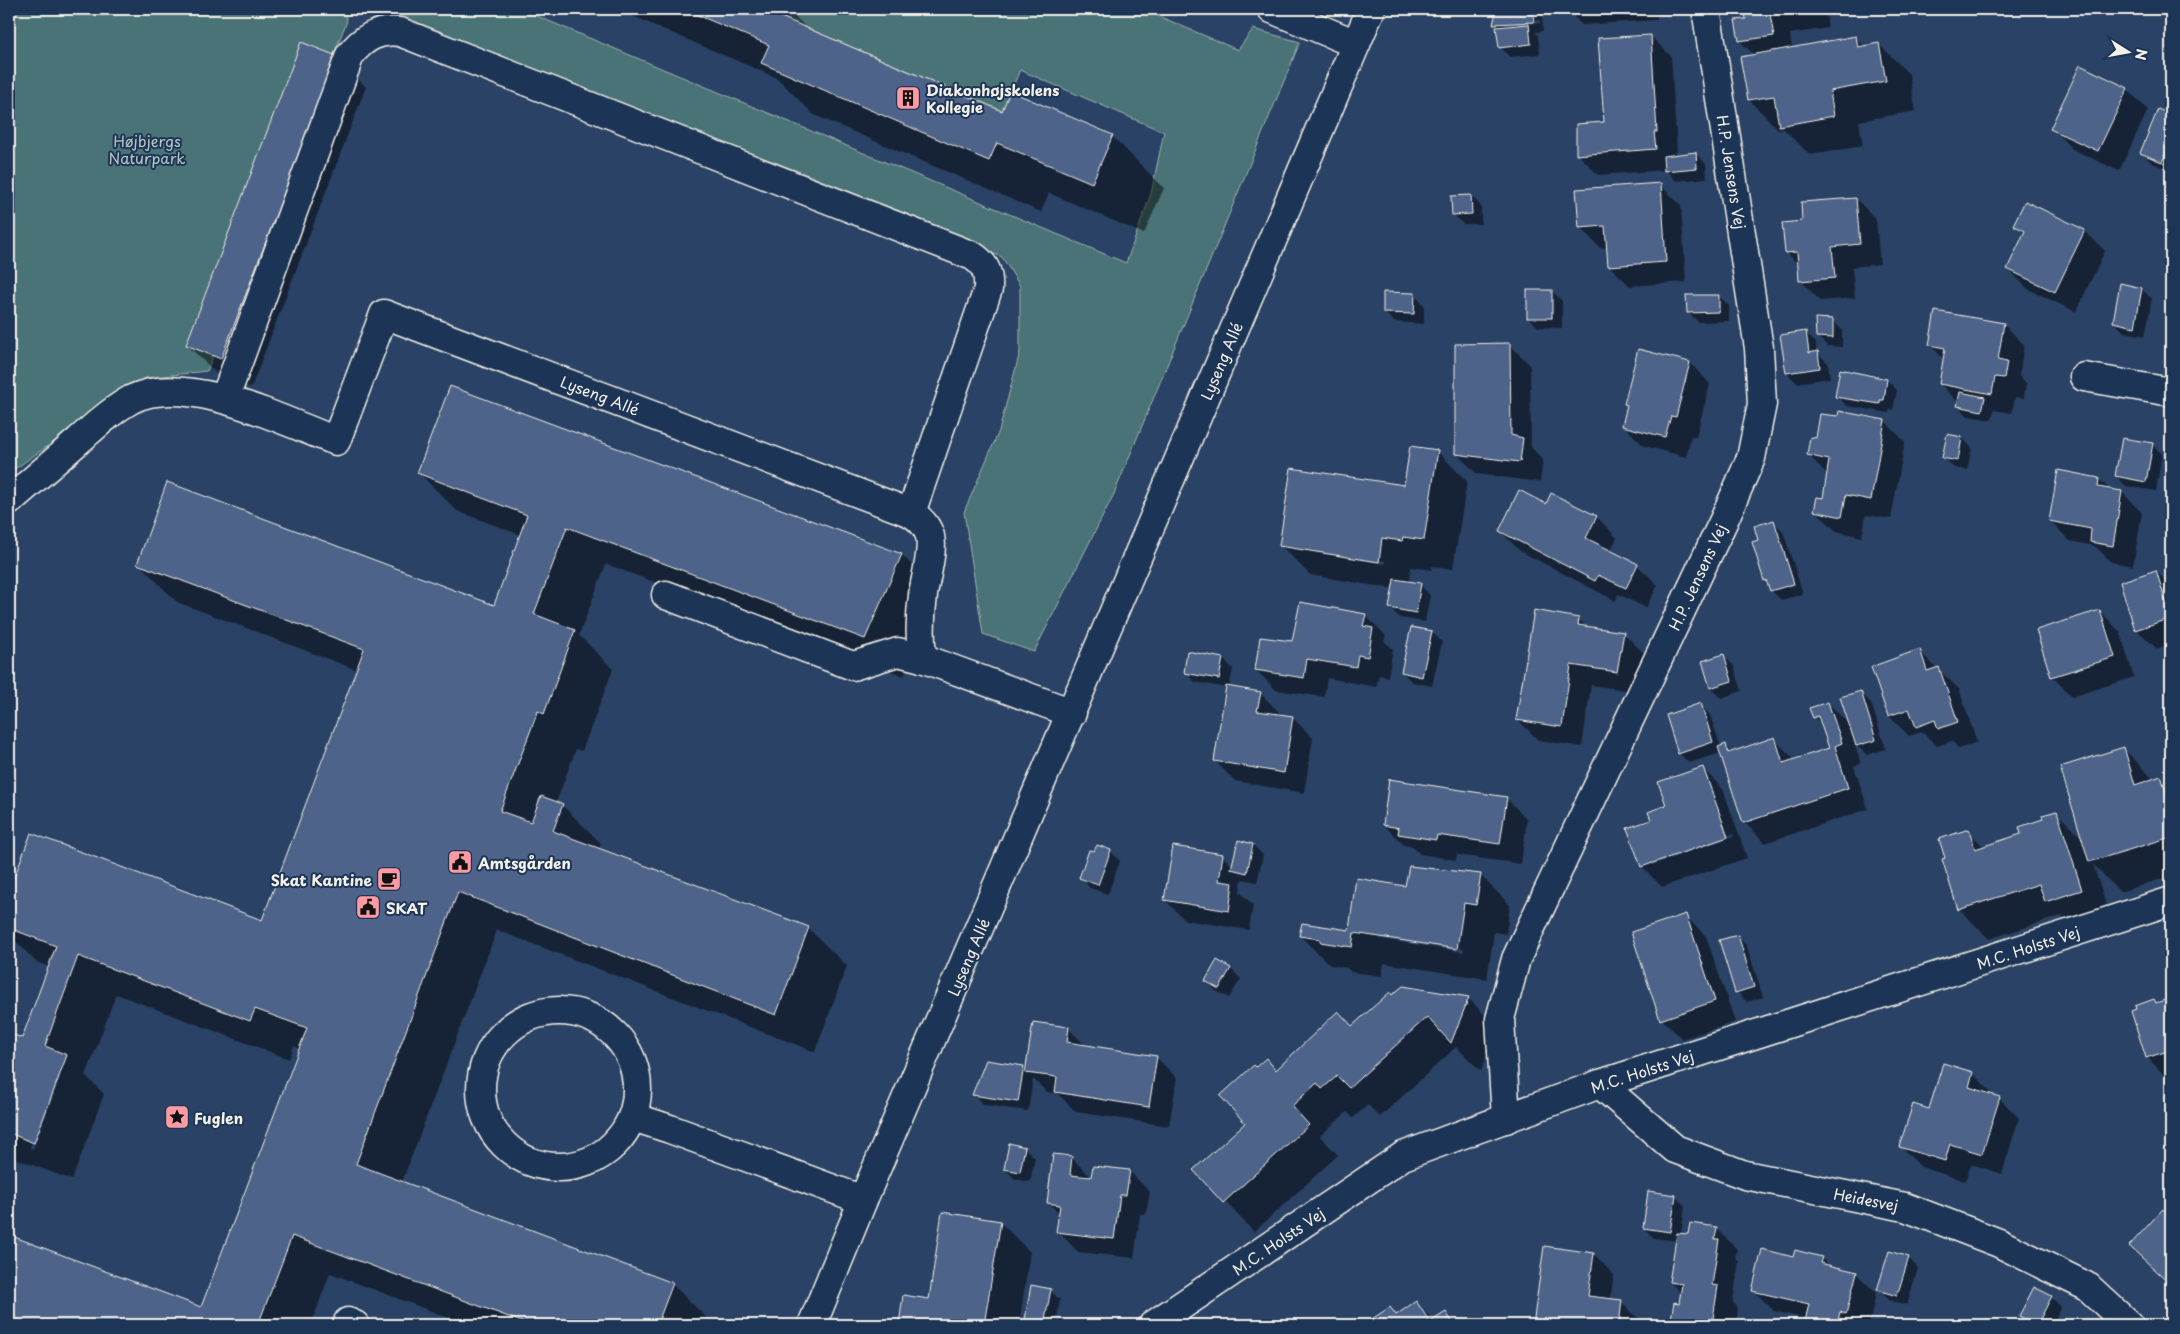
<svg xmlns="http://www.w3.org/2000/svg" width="2180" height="1334" font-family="'Playpen Sans',sans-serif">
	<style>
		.green { fill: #4a7376; stroke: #9fb2af }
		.shadow { fill: #0007; fill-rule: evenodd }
		.building { fill: #4d6489; stroke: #f4f1e8 }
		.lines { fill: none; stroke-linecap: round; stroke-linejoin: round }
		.minor-casing { stroke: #f4f1e8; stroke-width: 31 }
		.minor { stroke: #1d3557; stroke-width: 28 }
		.labels { text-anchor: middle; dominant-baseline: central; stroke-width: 4; stroke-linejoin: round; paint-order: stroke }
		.poi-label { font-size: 15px; font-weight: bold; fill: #f4f1e8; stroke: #1d3557; text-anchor: start }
		.park-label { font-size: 15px; fill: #b8c5c0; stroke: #1d3557 }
		.street-label { font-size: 15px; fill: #f4f1e8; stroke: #1d3557 }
	</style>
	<rect width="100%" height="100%" fill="#2a4265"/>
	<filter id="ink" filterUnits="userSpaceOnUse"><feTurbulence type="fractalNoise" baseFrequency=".02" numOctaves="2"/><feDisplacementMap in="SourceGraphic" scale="10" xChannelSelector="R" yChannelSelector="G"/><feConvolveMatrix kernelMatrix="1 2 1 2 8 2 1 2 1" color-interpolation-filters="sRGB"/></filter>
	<g filter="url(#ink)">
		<g class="green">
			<polygon points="9,9 343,9 347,21 207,371 145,378 9,473"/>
			<polygon points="391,9 520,9 1126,263 1151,194 1164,132 1020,70 1002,111 781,17 785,9 1142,9 1238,50 1253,29 1300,42 1114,494 1034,652 983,634 964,512 999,431 1020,352 1020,286 1002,257 392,16"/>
		</g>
		<g class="shadow">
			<polygon points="616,9 787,9 809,30 1002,113 1112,136 1164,188 1144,234 1049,193 1041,212 814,115 777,78"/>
			<path d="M1498 9H1542L1543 31 1535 32 1538 35 1540 54 1510 57 1500 47 1499 28 1495 24ZM1540 20V23L1505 25V22Z"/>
			<polygon points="1566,9 1657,9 1657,20 1582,25"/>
			<polygon points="1746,9 1850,9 1826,13 1828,28 1790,34 1792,49 1855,37 1865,47 1879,44 1909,74 1916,111 1859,121 1863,146 1810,155 1784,129 1779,130 1749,100 1754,55 1740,41 1747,20"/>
			<polygon points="1650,36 1671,56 1677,152 1674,152 1674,156 1696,154 1706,164 1707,178 1676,181 1666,170 1598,175 1578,154 1605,124"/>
			<polygon points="336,57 366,87 251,388 217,374 187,345"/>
			<polygon points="2127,89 2148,110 2119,171 2072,149 2052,128"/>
			<polygon points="2159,111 2171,116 2171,171 2152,163 2142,153"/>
			<polygon points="1660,185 1681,205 1686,282 1630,286 1609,266 1608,247 1600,248 1580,227"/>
			<polygon points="1471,196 1481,206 1481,224 1463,224 1453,214"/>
			<polygon points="1856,199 1876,219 1880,264 1852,267 1855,298 1820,301 1800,280 1799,265 1786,252 1803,222"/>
			<polygon points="2025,202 2085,231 2105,251 2076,312 2028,289 2008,269 2025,234 2015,224"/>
			<polygon points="2142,289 2152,299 2145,336 2124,332 2114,322"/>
			<polygon points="1552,291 1562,301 1562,328 1538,327 1528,317"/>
			<polygon points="1414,295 1424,305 1424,324 1394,322 1384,312"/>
			<polygon points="1719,296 1729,306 1729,321 1698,322 1688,312"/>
			<polygon points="1832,320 1842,330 1842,347 1827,346 1817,336"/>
			<polygon points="2004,324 2024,345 2019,376 2026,383 2024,398 2015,397 2012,413 1994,410 1992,420 1968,416 1958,406 1959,403 1940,384 1944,359 1930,345"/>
			<polygon points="1805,333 1816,343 1817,353 1828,363 1830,378 1797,383 1787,373"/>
			<polygon points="1510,345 1530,365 1531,447 1543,460 1540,482 1477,474 1457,454"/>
			<polygon points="1690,363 1710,384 1696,437 1691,436 1686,457 1644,446 1624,426 1628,407 1625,404"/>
			<polygon points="1887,380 1897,390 1893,410 1890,409 1889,413 1847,406 1837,396"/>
			<path d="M451 388 902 555 940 594 904 676 606 564 579 635 613 669 582 751 576 749 556 803 562 805 601 843 599 849 808 928 847 966 815 1052 497 930 402 1182 672 1284 711 1322 710 1325H468L330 1273 311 1325H9V1236L202 1309 300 1049 294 1046 289 1059 116 994 86 1076 104 1094 72 1180 9 1156V1034L23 1039 49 967 36 962 9 934V894L31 834 263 921 357 670 177 602 138 563 495 606 521 535 457 511 419 473ZM58 1075H61L33 1149 30 1148Z"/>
			<polygon points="1885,421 1905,442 1891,519 1866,515 1862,537 1836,531 1815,510 1824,499 1828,475 1808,455"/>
			<polygon points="1962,438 1972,448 1967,470 1954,468 1944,458"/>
			<polygon points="2152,444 2162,454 2156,491 2126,486 2116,476"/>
			<path d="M1437 451 1467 481 1453 569 1432 566V570L1411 567 1409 583 1420 585 1430 595 1425 622 1400 618 1390 608 1394 589 1310 575 1280 545 1405 487ZM1312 550 1385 561V564L1312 552Z"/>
			<polygon points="2099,479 2110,490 2122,492 2142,513 2133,566 2111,562 2095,546 2070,541 2050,521"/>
			<polygon points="1551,495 1597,517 1617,538 1610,551 1637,565 1658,585 1646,608 1618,594 1616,601 1520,551 1500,531 1547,505"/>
			<polygon points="1773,521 1783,531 1803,594 1781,600 1771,590 1765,580 1754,542 1759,541"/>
			<polygon points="2156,571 2171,587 2171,645 2157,649 2136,629"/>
			<polygon points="2100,611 2120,632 2134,677 2072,697 2052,676"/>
			<polygon points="1365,615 1386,636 1384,641 1393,649 1388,677 1379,675 1376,687 1327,678 1324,697 1276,690 1256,670 1293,643"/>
			<polygon points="1578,619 1587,627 1623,633 1644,653 1638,692 1591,685 1582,747 1538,740 1518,720"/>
			<polygon points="1432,632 1442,642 1432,686 1412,682 1402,672"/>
			<polygon points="1919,651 1959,689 1977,742 1959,749 1952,741 1937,746 1922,732 1909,736 1889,716"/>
			<polygon points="1724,656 1734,666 1742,691 1721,698 1711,688"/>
			<polygon points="1223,659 1233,669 1229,688 1260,693 1281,714 1280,716 1293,718 1313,738 1304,793 1235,781 1215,761 1227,688 1195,682 1185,672"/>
			<polygon points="1861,693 1871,703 1886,749 1867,755 1854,743 1861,764 1854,766 1868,809 1765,843 1745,823 1721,753 1689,763 1679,753 1700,705 1710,715 1721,747 1725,746 1732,753 1774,739 1795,760 1830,748 1823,726 1814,717 1828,703 1851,726"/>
			<polygon points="2123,748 2154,780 2161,778 2171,788 2171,876 2120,892 2093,864 2111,920 2076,932 2061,916 1989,939 1959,909 1947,859 1968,831 1984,847 2023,834 2056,812 2084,840"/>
			<path d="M1702 768 1723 789 1747 858 1662 887 1642 867 1629 829 1652 821ZM1733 834 1734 836 1652 865V862Z"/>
			<polygon points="1506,798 1527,819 1521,864 1457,855 1456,860 1420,854 1413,847 1404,845 1384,825"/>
			<polygon points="1253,845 1263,855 1257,882 1242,879 1240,892 1253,905 1249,930 1185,920 1165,900 1222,856 1233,866"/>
			<polygon points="1110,851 1120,861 1108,894 1090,888 1080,878"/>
			<path d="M1480 875 1510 905 1506 934 1494 932 1487 979 1384 963 1382 976 1351 972 1347 968 1330 965 1300 936 1350 931 1406 887ZM1381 936 1464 949 1463 952 1381 939Z"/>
			<polygon points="1685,916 1706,936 1735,1022 1682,1039 1662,1019"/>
			<polygon points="1737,936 1747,946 1763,997 1747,1002 1737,992"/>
			<polygon points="1217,961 1231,969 1241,979 1229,998 1216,991 1206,981"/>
			<polygon points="1393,996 1468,998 1498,1028 1481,1071 1456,1047 1380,1117 1368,1105 1353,1118 1347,1112 1320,1136 1338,1155 1254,1232 1195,1170 1246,1123 1277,1071 1353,1027"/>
			<polygon points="2171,999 2171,1077 2167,1078 2147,1057 2157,1004"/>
			<polygon points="1069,1029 1087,1047 1156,1057 1177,1078 1169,1126 1076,1112 1058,1094 1047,1092 1033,1079 1028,1111 984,1105 974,1095 1023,1067 1027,1070"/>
			<polygon points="1944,1064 1973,1073 1993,1094 1992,1096 1999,1098 2019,1118 2002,1174 1971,1164 1965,1181 1921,1167 1901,1147 1930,1111"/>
			<polygon points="1025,1148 1035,1158 1030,1182 1015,1179 1005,1169"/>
			<polygon points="1071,1157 1092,1178 1129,1171 1150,1192 1146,1215 1140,1214 1134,1258 1078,1252 1058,1231 1060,1214 1048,1203"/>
			<polygon points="1675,1196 1685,1206 1681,1235 1689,1236 1716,1228 1737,1249 1735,1257 1739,1261 1733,1302 1738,1308 1736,1325 1671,1325 1675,1303 1680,1305 1682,1294 1670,1282 1677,1241 1654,1238 1644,1228"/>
			<polygon points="2163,1211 2171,1218 2171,1284 2151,1266"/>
			<polygon points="1000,1222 1030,1252 1019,1325 900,1325 904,1296 930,1300"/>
			<polygon points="1545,1248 1594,1254 1614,1275 1610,1300 1621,1302 1642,1322 1641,1325 1534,1325"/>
			<polygon points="1794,1258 1821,1258 1830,1266 1856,1273 1876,1293 1869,1325 1805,1325 1807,1319 1774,1311 1753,1290"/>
			<polygon points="1908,1258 1918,1268 1907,1305 1889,1300 1879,1290"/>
			<polygon points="1032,1287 1050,1290 1060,1300 1056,1325 1025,1325"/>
			<polygon points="2034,1289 2051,1297 2061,1307 2052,1325 2030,1325 2021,1316"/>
			<polygon points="1416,1303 1434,1321 1445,1313 1457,1325 1366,1325 1390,1309 1397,1316"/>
		</g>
		<g class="building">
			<polygon points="683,9 785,9 781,17 1002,111 1010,91 1113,135 1092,183 997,143 989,161 761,63 769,45"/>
			<polygon points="1497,9 1533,9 1534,22 1493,24"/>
			<polygon points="1744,9 1806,9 1770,14 1774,36 1739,41 1735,20 1746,19"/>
			<polygon points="1529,24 1531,44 1499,48 1496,27"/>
			<polygon points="1651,35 1657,132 1654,132 1656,149 1576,155 1576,124 1604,122 1598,38"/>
			<polygon points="1856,36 1858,47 1879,43 1886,81 1830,91 1834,116 1779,126 1774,96 1748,100 1740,57"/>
			<polygon points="301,42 337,56 221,359 186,345"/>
			<polygon points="2080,65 2128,88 2098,151 2050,129"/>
			<polygon points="2158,109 2171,115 2171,141 2162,162 2140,153"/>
			<polygon points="1696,152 1697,168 1664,171 1663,156"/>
			<polygon points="1661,183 1666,262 1608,266 1605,226 1579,228 1576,189"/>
			<polygon points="1471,195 1472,214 1452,215 1451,196"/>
			<polygon points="1856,198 1860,244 1832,247 1835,278 1799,281 1797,252 1785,253 1782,223 1802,221 1801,202"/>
			<polygon points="2025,201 2085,230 2055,292 2007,269 2025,231 2013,225"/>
			<polygon points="2120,283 2142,288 2135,327 2113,322"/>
			<rect x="1527" y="290" width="25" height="28"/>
			<polygon points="1383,292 1415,293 1414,314 1383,313"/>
			<polygon points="1686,295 1719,295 1719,312 1687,313"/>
			<polygon points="1935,311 2004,323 1998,360 2007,362 2004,378 1995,377 1992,394 1939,384 1945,348 1929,345"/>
			<polygon points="1815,318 1833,319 1833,338 1816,337"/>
			<polygon points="1806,331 1809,353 1818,351 1820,368 1786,373 1780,335"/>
			<polygon points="1510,343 1511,435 1523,438 1520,462 1455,454 1455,344"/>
			<polygon points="1638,349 1690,362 1676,417 1671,416 1665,437 1622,426 1627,405 1624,404"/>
			<polygon points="1840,369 1887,379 1884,400 1880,400 1880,404 1835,397"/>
			<polygon points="450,386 902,554 865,639 567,527 534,614 575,630 544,714 538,711 500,811 531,822 541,796 563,804 553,831 809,927 776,1015 458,892 356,1164 673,1283 657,1325 530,1325 292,1236 258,1325 9,1325 9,1235 201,1307 307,1028 255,1009 250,1021 78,956 45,1046 67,1055 34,1143 9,1133 9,1033 22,1038 56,946 9,928 9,891 31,833 262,920 364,649 137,564 167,482 494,605 527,515 417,473"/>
			<polygon points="1960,392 1985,397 1982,411 1957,406"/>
			<polygon points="1839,411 1885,420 1871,500 1846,495 1842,517 1814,511 1817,497 1823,498 1829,460 1807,455 1810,437 1816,438 1820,414 1838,416"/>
			<polygon points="1947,434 1962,437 1958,461 1942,458"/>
			<polygon points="2122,438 2153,443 2146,482 2115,476"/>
			<polygon points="1410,446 1438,450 1424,540 1403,537 1402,541 1382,538 1379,562 1279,546 1291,468 1404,485"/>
			<polygon points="2058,470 2099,478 2098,487 2122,491 2113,546 2090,542 2091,529 2049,521"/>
			<polygon points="1519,490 1546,504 1551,493 1597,516 1586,538 1638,564 1626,588 1598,575 1595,581 1499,531"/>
			<polygon points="1774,520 1794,584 1770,591 1766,580 1764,581 1752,542 1758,540 1754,526"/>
			<polygon points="2156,570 2171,618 2135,630 2120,582"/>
			<polygon points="1394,579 1421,583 1416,613 1389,608"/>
			<polygon points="1300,602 1366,614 1363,626 1373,628 1368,657 1358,655 1356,667 1307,659 1304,678 1255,670 1260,637 1292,641"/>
			<polygon points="1534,610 1579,618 1578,625 1624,632 1617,672 1571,665 1562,727 1516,720"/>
			<polygon points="2100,610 2115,657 2051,677 2036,630"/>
			<polygon points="1411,627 1432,631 1422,677 1401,672"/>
			<polygon points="1920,649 1927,671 1939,667 1958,722 1938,729 1935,720 1916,727 1909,709 1888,716 1871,667"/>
			<polygon points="1187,651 1223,658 1219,679 1184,673"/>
			<polygon points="1724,654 1732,681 1710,688 1702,661"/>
			<polygon points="1226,686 1261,692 1257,711 1293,716 1284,773 1214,761"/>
			<polygon points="1861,691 1876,740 1856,746 1840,697"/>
			<polygon points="1828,702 1842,743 1835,746 1848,788 1743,823 1718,747 1726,744 1728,753 1775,737 1783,763 1829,748 1818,716 1813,718 1809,708"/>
			<polygon points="1701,703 1713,742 1678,754 1666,715"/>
			<polygon points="2124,747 2135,785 2161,776 2171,807 2171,837 2089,862 2060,767"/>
			<polygon points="1703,767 1728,837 1641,867 1627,828 1651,820 1648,812 1666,805 1658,782"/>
			<polygon points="1389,779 1507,797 1500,844 1437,835 1436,840 1398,834 1399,828 1383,825"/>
			<polygon points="2057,811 2082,890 2045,902 2039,884 1958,910 1942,859 1945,858 1939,839 1969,829 1975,849 2021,834 2019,827 2043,819 2042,815"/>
			<polygon points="1238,840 1253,844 1247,873 1231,869"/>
			<polygon points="1097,845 1111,850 1098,885 1079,878 1089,850 1094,851"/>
			<polygon points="1173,846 1223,854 1219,881 1233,883 1229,911 1164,900"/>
			<polygon points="1409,866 1481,874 1476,905 1464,903 1457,949 1354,933 1352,947 1320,942 1320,939 1299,936 1302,923 1349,930 1356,878 1405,886"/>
			<polygon points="1686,914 1715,1001 1660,1020 1631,932"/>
			<polygon points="1738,935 1754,987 1735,993 1719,940"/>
			<polygon points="1217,960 1231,968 1219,989 1205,981"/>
			<polygon points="1403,986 1469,997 1451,1043 1427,1017 1349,1088 1337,1076 1322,1089 1317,1083 1292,1106 1309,1125 1223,1203 1193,1170 1245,1123 1220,1096 1254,1065 1256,1067 1266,1058 1276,1070 1338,1011 1352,1026 1390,992 1392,995"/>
			<polygon points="2171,998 2171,1050 2146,1058 2131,1011 2136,1009 2135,1006 2154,999 2156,1003"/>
			<polygon points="1033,1022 1069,1027 1067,1042 1157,1056 1149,1107 1055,1092 1057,1077 1025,1073"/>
			<polygon points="986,1060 1024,1066 1018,1102 972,1095"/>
			<polygon points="1943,1063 1973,1072 1969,1087 2000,1097 1982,1154 1950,1144 1945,1161 1899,1147 1913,1104 1929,1109"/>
			<polygon points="1009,1143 1025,1147 1020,1172 1004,1169"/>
			<polygon points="1053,1154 1072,1156 1070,1175 1091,1177 1093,1166 1130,1170 1126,1195 1120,1195 1114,1239 1056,1232 1060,1205 1047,1203"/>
			<polygon points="1648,1191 1676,1195 1670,1232 1643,1228"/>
			<polygon points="2163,1209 2171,1217 2171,1284 2129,1246"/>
			<polygon points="942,1212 1001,1221 984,1325 899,1325 903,1295 929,1299"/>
			<polygon points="1690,1223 1717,1227 1715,1239 1719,1239 1712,1285 1718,1286 1712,1325 1670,1325 1674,1302 1679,1303 1682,1284 1669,1282 1677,1233 1688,1234"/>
			<polygon points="1544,1246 1594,1253 1588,1296 1622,1300 1619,1325 1533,1325"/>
			<polygon points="1762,1249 1793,1257 1795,1250 1822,1257 1820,1263 1857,1272 1846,1314 1840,1312 1837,1325 1804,1325 1809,1304 1752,1291"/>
			<polygon points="1889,1251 1909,1257 1897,1296 1877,1290"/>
			<polygon points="1031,1285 1051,1289 1044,1325 1024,1325"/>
			<polygon points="2034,1287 2052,1296 2037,1325 2019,1316"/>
			<polygon points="1416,1301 1430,1322 1446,1312 1454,1325 1363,1325 1390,1307 1396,1315"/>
		</g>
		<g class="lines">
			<defs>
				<g id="minor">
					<polyline points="1272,9 1356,44"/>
					<polyline points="2084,377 2171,392"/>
					<path d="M225 398 350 55C363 38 378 29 400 32L973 256C986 265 989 273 988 289L911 513"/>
					<path d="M9 501C32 481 55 461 78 441 95 426 112 410 132 399 187 372 283 421 336 441L384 314 911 513C919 518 925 523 929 533 935 548 925 578 923 595 920 616 920 637 922 658L1072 713"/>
					<polyline points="666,595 853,666 898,652 922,658"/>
					<circle cx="559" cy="1089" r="78"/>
					<polyline points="1600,1084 1675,1149 1745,1175 1905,1207 1999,1243 2088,1287 2129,1325"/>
					<polyline points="633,1117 670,1129 863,1200"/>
					<polyline points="1506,1119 1500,1019 1516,959 1724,520 1751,458 1762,404 1759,348 1706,9"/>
					<polyline points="348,1322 355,1325"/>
					<polyline points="812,1325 863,1200 1371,9"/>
					<polyline points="1153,1325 1403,1156 1600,1084 2171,901"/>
				</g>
			</defs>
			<use href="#minor" class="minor-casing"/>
			<use href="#minor" class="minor"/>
		</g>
	</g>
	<defs>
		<symbol id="building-square" viewBox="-11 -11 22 22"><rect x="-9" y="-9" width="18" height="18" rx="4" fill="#ff9aa2" stroke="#1d3557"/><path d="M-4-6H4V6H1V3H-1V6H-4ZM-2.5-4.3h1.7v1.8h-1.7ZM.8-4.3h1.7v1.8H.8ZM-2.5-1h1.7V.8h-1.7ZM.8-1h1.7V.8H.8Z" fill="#111"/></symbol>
		<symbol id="civic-square" viewBox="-11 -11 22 22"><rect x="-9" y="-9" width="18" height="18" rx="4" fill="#ff9aa2" stroke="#1d3557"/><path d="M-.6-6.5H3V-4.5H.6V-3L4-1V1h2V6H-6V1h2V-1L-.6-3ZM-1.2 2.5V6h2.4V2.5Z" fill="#111"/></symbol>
		<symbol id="cafe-square" viewBox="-11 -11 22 22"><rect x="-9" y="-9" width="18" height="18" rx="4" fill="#ff9aa2" stroke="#1d3557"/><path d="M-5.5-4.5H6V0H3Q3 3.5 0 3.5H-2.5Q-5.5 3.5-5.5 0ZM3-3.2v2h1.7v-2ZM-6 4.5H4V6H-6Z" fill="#111"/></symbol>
		<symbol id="sight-square" viewBox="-11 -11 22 22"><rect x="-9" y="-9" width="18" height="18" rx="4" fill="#ff9aa2" stroke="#1d3557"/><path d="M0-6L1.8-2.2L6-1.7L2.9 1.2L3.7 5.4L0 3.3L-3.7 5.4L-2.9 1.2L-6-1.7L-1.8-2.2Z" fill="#111"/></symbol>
	</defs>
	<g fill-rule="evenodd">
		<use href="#building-square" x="894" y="84" width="28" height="28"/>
		<use href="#civic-square" x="446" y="848" width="28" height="28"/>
		<use href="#cafe-square" x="375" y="865" width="28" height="28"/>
		<use href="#civic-square" x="354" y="893" width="28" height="28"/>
		<use href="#sight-square" x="163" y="1103" width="28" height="28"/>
	</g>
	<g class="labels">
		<g class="poi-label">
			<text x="926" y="89">Diakonhøjskolens<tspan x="926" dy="17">Kollegie</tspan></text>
			<text x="478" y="862">Amtsgården</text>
			<text x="372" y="879" text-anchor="end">Skat Kantine</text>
			<text x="386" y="907">SKAT</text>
			<text x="194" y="1117">Fuglen</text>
		</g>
		<g class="park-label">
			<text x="147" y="140">Højbjergs<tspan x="147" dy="17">Naturpark</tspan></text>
		</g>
		<g class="street-label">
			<text transform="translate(1732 172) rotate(81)">H.P. Jensens Vej</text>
			<text transform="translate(1221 361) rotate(-67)">Lyseng Allé</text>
			<text transform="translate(600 395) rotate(21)">Lyseng Allé</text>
			<text transform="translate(1697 577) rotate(-65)">H.P. Jensens Vej</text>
			<text transform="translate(2028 947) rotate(-18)">M.C. Holsts Vej</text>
			<text transform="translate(968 957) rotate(-67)">Lyseng Allé</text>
			<text transform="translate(1642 1071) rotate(-18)">M.C. Holsts Vej</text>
			<text transform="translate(1866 1199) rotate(11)">Heidesvej</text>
			<text transform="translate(1278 1241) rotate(-34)">M.C. Holsts Vej</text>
		</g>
	</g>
	<rect width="2180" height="1334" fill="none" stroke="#1d3557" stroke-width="30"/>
	<rect x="15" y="15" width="2150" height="1304" fill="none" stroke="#f4f1e8" stroke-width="2" filter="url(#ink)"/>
	<g transform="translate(2128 52) rotate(101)" stroke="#1d3557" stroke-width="4" paint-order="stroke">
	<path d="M0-4L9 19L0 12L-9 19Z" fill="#f4f1e8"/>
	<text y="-8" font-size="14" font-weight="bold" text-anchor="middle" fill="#f4f1e8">N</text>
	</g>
</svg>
